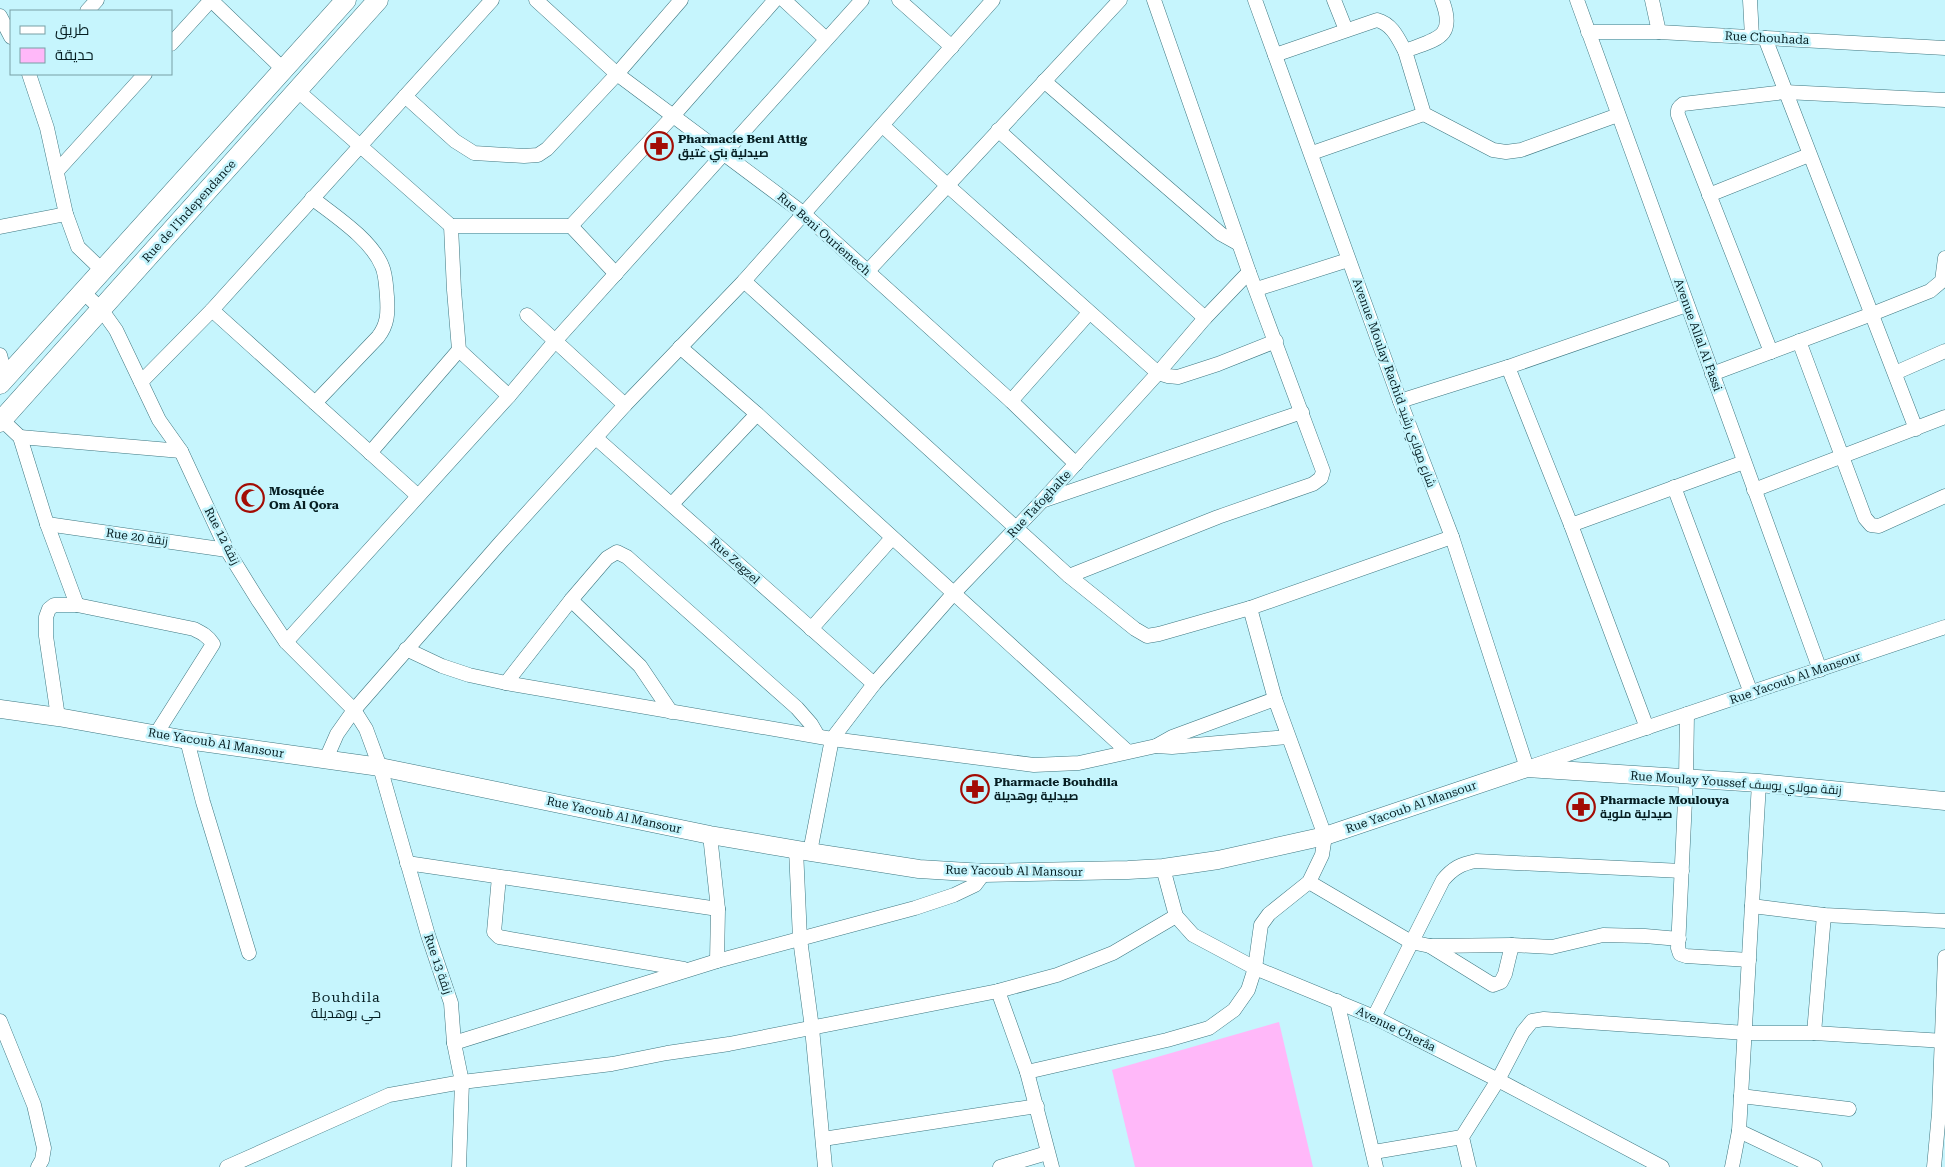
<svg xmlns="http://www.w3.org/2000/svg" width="1945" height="1167" font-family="'Roboto Serif',Cairo,serif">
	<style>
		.green { fill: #ffb8f9 }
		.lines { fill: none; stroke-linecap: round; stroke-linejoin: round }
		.minor-casing { stroke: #3e7781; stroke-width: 15 }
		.tertiary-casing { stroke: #3e7781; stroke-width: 19 }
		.secondary-casing { stroke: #3e7781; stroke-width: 21 }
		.minor { stroke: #fff; stroke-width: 14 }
		.tertiary { stroke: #fff; stroke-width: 18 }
		.secondary { stroke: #fff; stroke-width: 20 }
		.labels { text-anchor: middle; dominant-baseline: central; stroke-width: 5; stroke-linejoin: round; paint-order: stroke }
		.street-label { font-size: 12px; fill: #061e22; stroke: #c6f5fd }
		.poi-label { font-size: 12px; font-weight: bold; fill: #061e22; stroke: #c6f5fd; text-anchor: start }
		.neighbourhood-label { font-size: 14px; letter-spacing: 1px; fill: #061e22; stroke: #c6f5fd }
	</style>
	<rect width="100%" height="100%" fill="#c6f5fd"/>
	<polygon class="green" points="1279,1022 1313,1167 1135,1167 1112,1070"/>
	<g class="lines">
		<defs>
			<g id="minor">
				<polyline points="211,0 284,70"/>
				<polyline points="536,0 617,74 803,213 1011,401 1076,464"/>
				<polyline points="784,0 826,39"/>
				<polyline points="899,0 952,47"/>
				<polyline points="1255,0 1400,401 1452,537 1527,768 1945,627"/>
				<polyline points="1334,0 1346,30"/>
				<path d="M1442 0C1457 39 1435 39 1405 51L1424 114 1493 150 1506 152 1521 150 1618 115"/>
				<polyline points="1577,0 1820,670"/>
				<polyline points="1652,0 1659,32"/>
				<polyline points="1750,0 1752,37"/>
				<polyline points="87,11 97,0"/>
				<polyline points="0,16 11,37"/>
				<polyline points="1588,32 1659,32 1945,48"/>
				<polyline points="1765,38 1916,429"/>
				<polyline points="171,44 211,0"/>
				<path d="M1275 55 1377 20C1392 24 1398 38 1405 51"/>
				<polyline points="29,74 47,128 66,214 78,247 102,270"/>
				<polyline points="1044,81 1221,234 1239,244"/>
				<polyline points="298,91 451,226"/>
				<polyline points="405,96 455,141 474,153 524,156 538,155 547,149 617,74 681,0"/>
				<polyline points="883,126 947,185 1158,373 1168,376 1178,377 1218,364 1276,341"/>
				<polyline points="998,130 1205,318"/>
				<polyline points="1312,153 1424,114"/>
				<polyline points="57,171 145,74"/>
				<polyline points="1709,195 1809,155"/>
				<path d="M312 198C335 216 371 239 382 266 386 275 386 286 387 297 388 313 388 324 378 337L315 403"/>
				<polyline points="571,226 673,116 775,0"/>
				<polyline points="0,227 66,214"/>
				<polyline points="868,271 1120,0"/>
				<polyline points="744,281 1069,576 1135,629 1147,636 1159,634 1250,608 1452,537"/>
				<polyline points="1257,289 1348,260"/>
				<polyline points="83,292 101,309 116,330 159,420 181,451 227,550 258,600 286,642 354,710 366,729 380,767 428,935 451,1003 454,1043 462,1082 459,1167"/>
				<polyline points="212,310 417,495"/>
				<polyline points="527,315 625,405"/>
				<polyline points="1799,341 1865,518 1871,525 1879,526 1945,496"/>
				<polyline points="680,347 757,414 1127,751"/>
				<path d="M1771 352 1678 115C1677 109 1679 107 1683 104L1785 92 1945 100"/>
				<polyline points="0,355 6,378"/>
				<polyline points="1508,367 1687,305"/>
				<polyline points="1895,373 1945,351"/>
				<polyline points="1712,374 1872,314 1930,291 1942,281 1945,258"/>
				<polyline points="141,382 212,310 492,0"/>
				<polyline points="509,396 459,350 454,290 451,226 571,226 616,274"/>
				<polyline points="1011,401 1089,313"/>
				<polyline points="1400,401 1508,367 1571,525 1744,462"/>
				<polyline points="2,420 20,437 47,524 77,605"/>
				<polyline points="20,437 181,451"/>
				<polyline points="596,438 874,684"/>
				<polyline points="370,453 459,350"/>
				<polyline points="1674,487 1751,693"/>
				<polyline points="1754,490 1945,417"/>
				<polyline points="1045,500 1302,412"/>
				<polyline points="672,504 757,414"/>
				<polyline points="47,524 227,550"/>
				<polyline points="1571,525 1647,728"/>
				<polyline points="1069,576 1218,517 1313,484 1321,478 1323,471 1249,272 1154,0"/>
				<polyline points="571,600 640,666 671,712"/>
				<polyline points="811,629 892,538"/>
				<polyline points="286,642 509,396 556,340 862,0"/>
				<polyline points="406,649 442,666 469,675 506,683 832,739 1034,765 1079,763 1156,746 1172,747 1288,737"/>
				<polyline points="506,683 571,600 607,558 617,552 627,557 797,708 811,724 818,736"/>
				<polyline points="1687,714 1686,779 1678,948 1680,954 1686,956 1749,960"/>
				<path d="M58 717 46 636V617L49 609 54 605H77L194 629C202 633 208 636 213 644L208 652 156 734"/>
				<polyline points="187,740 203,802 249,953"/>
				<polyline points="1156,746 1172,737 1275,699"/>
				<polyline points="326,759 337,734 354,710 501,542 625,405 744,281 993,0"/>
				<polyline points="710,835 718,909 717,961"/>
				<polyline points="796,849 800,939 812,1028 825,1167"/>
				<polyline points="810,852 832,739 874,684 953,594 1042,501 1158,373 1205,318 1249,272"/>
				<polyline points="407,863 718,909"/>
				<polyline points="1163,868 1176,916 1193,935 1255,968 1374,1017 1498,1080 1662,1167"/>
				<polyline points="499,877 494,932 499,937 684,969"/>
				<polyline points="1309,882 1411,942 1430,946 1512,945 1552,947 1603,935 1645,936 1679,939"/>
				<polyline points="1752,906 1824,915 1945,921"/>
				<polyline points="1430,946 1493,985 1501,982 1505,974 1512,945"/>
				<polyline points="998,991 1027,1072 1052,1167"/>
				<polyline points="1337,1001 1376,1167"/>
				<path d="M1374 1017 1443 880C1453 868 1461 864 1476 861L1682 871"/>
				<polyline points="0,1021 34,1105 44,1148 42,1160 38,1167"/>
				<polyline points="1814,1033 1824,915"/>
				<polyline points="454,1043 717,961 915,908 954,895 975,885 984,873"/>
				<polyline points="1027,1072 1167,1040 1209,1028 1234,1010 1248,990 1255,968 1261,925 1269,914 1309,882 1322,855 1325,836 1275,699 1250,608"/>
				<polyline points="1741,1096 1849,1109"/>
				<polyline points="1739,1131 1815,1167"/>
				<polyline points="823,1139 1037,1106"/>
				<polyline points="1374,1152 1462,1137"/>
				<polyline points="227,1167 389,1095 462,1082 612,1064 667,1053 729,1044 998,991 1057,975 1113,953 1176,916"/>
				<polyline points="1000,1167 1047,1153"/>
				<polyline points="1469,1167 1462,1137 1498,1080 1523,1032 1532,1021 1544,1019 1746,1033 1814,1033 1945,1041"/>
				<polyline points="1732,1167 1739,1131 1759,783"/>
				<polyline points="1934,1167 1939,1113 1945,957"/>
			</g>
			<polyline id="tertiary" points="0,709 58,717 187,740 380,767 710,835 810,852 919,869 984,873 1128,870 1163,868 1218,860 1325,836 1527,768 1759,783 1945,801"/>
			<g id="secondary">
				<polyline points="0,384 346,0"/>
				<polyline points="0,422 378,0"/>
			</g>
		</defs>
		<use href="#minor" class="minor-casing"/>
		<use href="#tertiary" class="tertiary-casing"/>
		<use href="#secondary" class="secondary-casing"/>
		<use href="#minor" class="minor"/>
		<use href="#tertiary" class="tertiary"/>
		<use href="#secondary" class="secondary"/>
	</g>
	<defs>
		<symbol id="pharmacy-ring" viewBox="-11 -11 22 22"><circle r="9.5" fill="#c6f5fd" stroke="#a30c05" stroke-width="1.5"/><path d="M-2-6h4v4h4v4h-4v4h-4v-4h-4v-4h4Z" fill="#a30c05"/></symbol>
		<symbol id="mosque-ring" viewBox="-11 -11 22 22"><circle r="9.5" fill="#c6f5fd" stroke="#a30c05" stroke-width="1.5"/><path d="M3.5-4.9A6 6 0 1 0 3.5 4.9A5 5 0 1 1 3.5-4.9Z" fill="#a30c05"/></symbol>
	</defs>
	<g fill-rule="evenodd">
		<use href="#pharmacy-ring" x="643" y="130" width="32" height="32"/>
		<use href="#mosque-ring" x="234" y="482" width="32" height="32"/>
		<use href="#pharmacy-ring" x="959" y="773" width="32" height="32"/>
		<use href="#pharmacy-ring" x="1565" y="791" width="32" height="32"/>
	</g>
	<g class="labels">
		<g class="street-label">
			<text transform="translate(1767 38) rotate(3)">Rue Chouhada</text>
			<text transform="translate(189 211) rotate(-48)">Rue de l'Independance</text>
			<text transform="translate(824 234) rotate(41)">Rue Beni Ouriemech</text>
			<text transform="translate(1698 335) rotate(70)">Avenue Allal Al Fassi</text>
			<text transform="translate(1394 383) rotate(70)">Avenue Moulay Rachid شارع مولاي رشيد</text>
			<text transform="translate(1039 504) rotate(-47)">Rue Tafoghalte</text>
			<text transform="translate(222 536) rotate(63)">Rue 12 زنقة</text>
			<text transform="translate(137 537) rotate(8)">Rue 20 زنقة</text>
			<text transform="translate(735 561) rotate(42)">Rue Zegzel</text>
			<text transform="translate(1795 678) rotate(-19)">Rue Yacoub Al Mansour</text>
			<text transform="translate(216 743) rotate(9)">Rue Yacoub Al Mansour</text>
			<text transform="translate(1736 783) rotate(4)">Rue Moulay Youssef زنقة مولاي يوسف</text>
			<text transform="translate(1411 807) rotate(-19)">Rue Yacoub Al Mansour</text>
			<text transform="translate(614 815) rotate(12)">Rue Yacoub Al Mansour</text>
			<text transform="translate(1014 871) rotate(1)">Rue Yacoub Al Mansour</text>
			<text transform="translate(438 964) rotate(71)">Rue 13 زنقة</text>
			<text transform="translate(1396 1029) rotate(26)">Avenue Cherâa</text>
		</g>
		<g class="poi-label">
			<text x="678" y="139">Pharmacie Beni Attig<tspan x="678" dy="14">صيدلية بني عتيق</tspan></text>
			<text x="269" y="491">Mosquée<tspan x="269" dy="14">Om Al Qora</tspan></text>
			<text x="994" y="782">Pharmacie Bouhdila<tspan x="994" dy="14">صيدلية بوهديلة</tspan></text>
			<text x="1600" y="800">Pharmacie Moulouya<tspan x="1600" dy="14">صيدلية ملوية</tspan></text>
		</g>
		<g class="neighbourhood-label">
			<text x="346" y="997">Bouhdila<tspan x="346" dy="16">حي بوهديلة</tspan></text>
		</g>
	</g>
	<rect x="10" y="10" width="162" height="65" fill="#c6f5fd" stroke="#799fa5"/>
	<rect x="20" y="26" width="25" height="8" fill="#ffffff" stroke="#799fa5"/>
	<text x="55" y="35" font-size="15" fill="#061e22">طريق</text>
	<rect x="20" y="48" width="25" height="15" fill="#ffb8f9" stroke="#799fa5"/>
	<text x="55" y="60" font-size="15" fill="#061e22">حديقة</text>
</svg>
